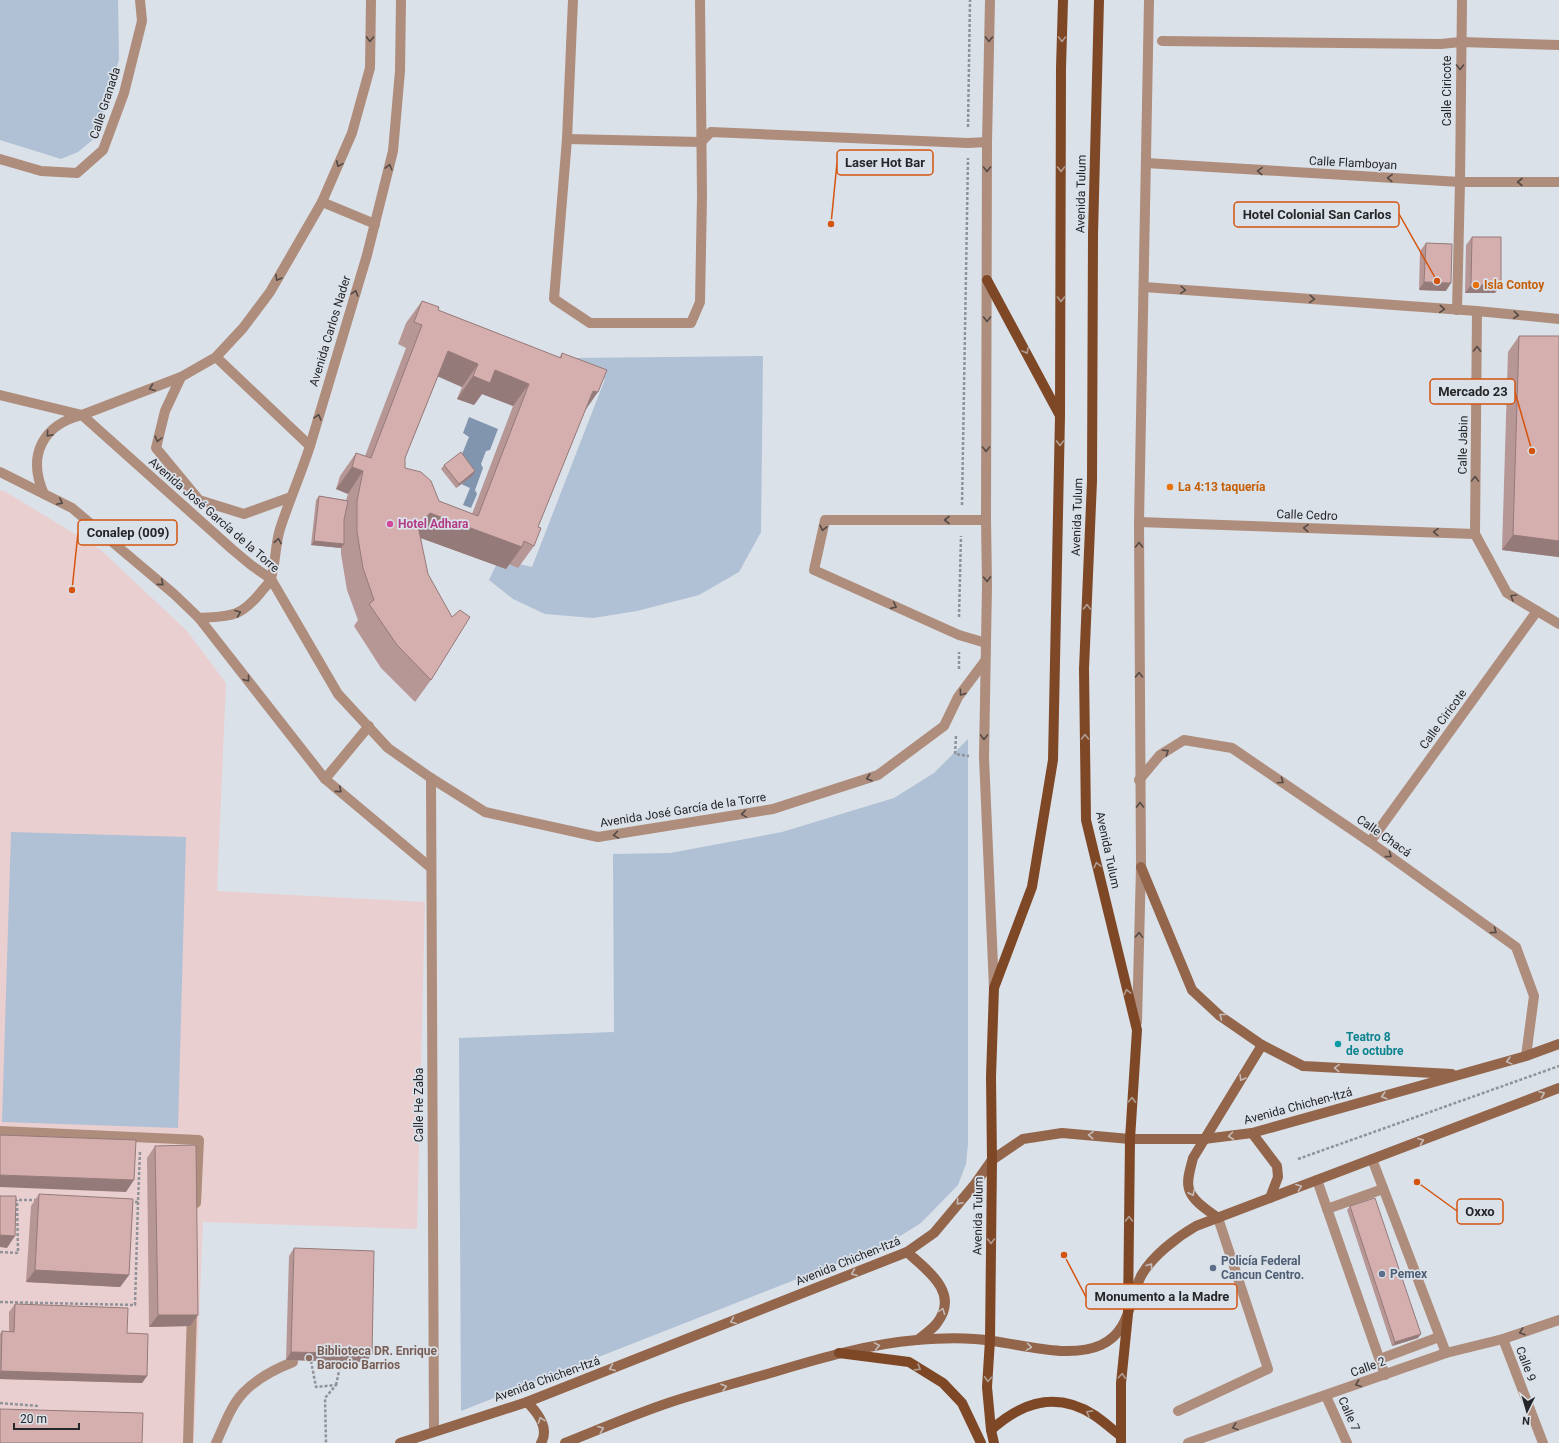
<svg xmlns="http://www.w3.org/2000/svg" width="1559" height="1443" font-family="Roboto,sans-serif">
	<style>
		.education { fill: #eacfd0 }
		.green { fill: #b0c0d5 }
		.water { fill: #8195ae }
		.lines { fill: none; stroke-linecap: round; stroke-linejoin: round }
		.path { stroke: #8f9399; stroke-width: 2.5; stroke-dasharray: 3 2; stroke-linecap: butt }
		.service { stroke: #ae8d7c; stroke-width: 10 }
		.pedestrian { stroke: #ae8d7c; stroke-width: 10 }
		.minor { stroke: #ae8d7c; stroke-width: 10 }
		.tertiary { stroke: #ae8d7c; stroke-width: 10 }
		.secondary { stroke: #93654b; stroke-width: 10 }
		.primary { stroke: #7e4827; stroke-width: 10 }
		.wall { fill: #b79696; fill-rule: evenodd }
		.shaded-wall { fill: #957a7a }
		.building { fill: #d5afae; stroke: #957a7a; fill-rule: evenodd }
		.oneway { stroke: #544a46 }
		.oneway2 { stroke: #b19c92 }
		.oneway3 { stroke: #c5bcba }
		.food-dot { fill: #e8710a; stroke: #dbe1e9; stroke-width: 1.5 }
		.hotel-dot { fill: #d1479c; stroke: #dbe1e9; stroke-width: 1.5 }
		.culture-dot { fill: #0f9aa8; stroke: #dbe1e9; stroke-width: 1.5 }
		.service-dot { fill: #5c6f8a; stroke: #dbe1e9; stroke-width: 1.5 }
		.education-dot { fill: #8d6e63; stroke: #dbe1e9; stroke-width: 1.5 }
		.labels { text-anchor: middle; dominant-baseline: central; stroke-width: 3.5; stroke-linejoin: round; paint-order: stroke }
		.street-label { font-size: 12px; fill: #242629; stroke: #dbe1e9 }
		.food-label { font-size: 12px; font-weight: bold; fill: #c56008; stroke: #dbe1e9; text-anchor: start }
		.hotel-label { font-size: 12px; font-weight: bold; fill: #b23c85; stroke: #dbe1e9; text-anchor: start }
		.culture-label { font-size: 12px; font-weight: bold; fill: #0d838f; stroke: #dbe1e9; text-anchor: start }
		.service-label { font-size: 12px; font-weight: bold; fill: #4e5e75; stroke: #dbe1e9; text-anchor: start }
		.education-label { font-size: 12px; font-weight: bold; fill: #785e54; stroke: #dbe1e9; text-anchor: start }
		.leader { fill: none; stroke: #d4540f; stroke-width: 1.5 }
		.callout-dot { fill: #d4540f; stroke: #dbe1e9; stroke-width: 1.5 }
		.callout { fill: #dbe1e9; stroke: #d4540f; stroke-width: 1.5 }
		.callout-label { font-size: 13px; text-anchor: middle; font-weight: bold; fill: #242629 }
	</style>
	<rect width="100%" height="100%" fill="#dbe1e9"/>
	<polygon class="education" points="0,490 6,492 101,550 187,631 226,683 217,891 425,902 417,1229 203,1222 194,1443 0,1443"/>
	<g class="green">
		<polygon points="0,0 118,0 119,59 108,102 95,138 78,152 61,159 0,140"/>
		<polygon points="763,356 761,532 739,572 699,595 637,611 593,618 545,614 513,599 489,580 499,559 532,567 605,379 571,358"/>
		<polygon points="968,739 968,1144 966,1164 958,1185 921,1223 889,1243 461,1411 459,1038 614,1032 613,854 670,853 782,832 894,798 934,773"/>
		<polygon points="11,832 186,837 178,1128 2,1122"/>
	</g>
	<polygon class="water" points="469,417 498,429 490,450 486,451 481,464 483,468 475,490 477,494 471,508 463,505 470,488 461,484 472,475 460,459 469,437 463,433"/>
	<g class="lines">
		<g class="path">
			<polyline points="968,127 970,0"/>
			<polyline points="962,505 968,158"/>
			<polyline points="959,617 961,536"/>
			<polyline points="959,669 959,652"/>
			<polyline points="956,736 955,754 969,756"/>
			<polyline points="1298,1159 1559,1066"/>
			<polyline points="14,1200 37,1200"/>
			<polyline points="130,1202 138,1202 140,1152"/>
			<polyline points="0,1252 18,1253 17,1200"/>
			<polyline points="0,1302 135,1305 138,1202"/>
			<polyline points="311,1361 316,1387 336,1385 325,1398 326,1443"/>
			<polyline points="336,1385 341,1362"/>
			<polyline points="0,1403 38,1406"/>
		</g>
		<g class="service">
			<polyline points="573,0 567,139 554,299 590,323 691,323 700,302 702,196 700,0"/>
			<polyline points="567,139 701,142 711,132 968,143 987,142"/>
			<polyline points="986,520 825,520 814,570 959,635 986,643"/>
			<polyline points="0,1131 199,1140 196,1203"/>
			<polyline points="1372,1159 1446,1353"/>
			<polyline points="1317,1180 1385,1375"/>
			<polyline points="1327,1209 1383,1189"/>
			<polyline points="1380,1359 1439,1337"/>
			<polyline points="1178,1411 1268,1369 1218,1218"/>
			<polyline points="188,1443 192,1311"/>
			<path d="M216 1443C224 1426 230 1407 243 1393 256 1379 275 1369 293 1362"/>
		</g>
		<polyline class="pedestrian" points="1457,310 1460,182"/>
		<g class="minor">
			<polyline points="1162,41 1441,44 1460,42 1559,45"/>
			<polyline points="0,159 41,171 77,173 103,150 124,93 142,21 140,0"/>
			<polyline points="1146,163 1460,182 1559,182"/>
			<polyline points="1460,182 1462,0"/>
			<polyline points="1144,287 1477,311 1559,319"/>
			<polyline points="1477,311 1475,534 1507,593 1559,624"/>
			<polyline points="1139,522 1475,534"/>
			<polyline points="1139,780 1160,755 1184,740 1232,748 1370,842 1516,947 1534,996 1526,1056"/>
			<polyline points="1370,842 1537,611"/>
			<polyline points="1503,1339 1543,1443"/>
			<polyline points="1326,1396 1347,1443"/>
			<polyline points="1188,1443 1446,1353 1503,1339 1559,1320"/>
		</g>
		<g class="tertiary">
			<polyline points="990,0 987,142 986,520 987,585 984,757 994,988"/>
			<polyline points="322,202 375,224"/>
			<polyline points="216,357 310,446"/>
			<polyline points="181,377 165,411 156,448 199,500 244,514 291,497"/>
			<polyline points="0,395 82,415 233,550 251,565 271,579 338,694 388,748 431,778 485,812 598,837 773,809 878,775 944,726 958,697 985,661"/>
			<polyline points="0,472 72,508 174,594 199,618 325,779 430,867"/>
			<path d="M44 494C27 456 42 425 82 415L181 377 216 357 243 328 270 292 322 202 352 133 370 68 371 0"/>
			<path d="M199 618C230 616 240 618 261 592 264 588 270 583 271 578 276 562 275 545 280 529 289 501 301 474 310 446L367 255 393 151 400 71 401 0"/>
			<polyline points="431,778 434,1431"/>
			<polyline points="325,779 369,726"/>
			<polyline points="1137,1022 1141,867 1139,522 1149,0"/>
		</g>
		<g class="secondary">
			<polyline points="1141,867 1192,990 1220,1016 1262,1045 1303,1066 1452,1074"/>
			<polyline points="1252,1133 1277,1166 1278,1177 1270,1198"/>
			<path d="M1218 1218C1209 1211 1192 1201 1189 1189 1186 1180 1191 1167 1193 1158L1262 1045"/>
			<path d="M907 1252C928 1271 960 1293 937 1323 932 1330 923 1335 918 1340"/>
			<path d="M527 1402C537 1412 550 1428 541 1443"/>
			<polyline points="400,1443 527,1402 907,1252 934,1233 975,1184 992,1160 1023,1139 1062,1133 1130,1139 1204,1139 1252,1133 1526,1056 1559,1044"/>
			<path d="M565 1443C600 1429 635 1414 671 1402 705 1391 740 1382 774 1372 821 1358 868 1344 917 1340 941 1338 968 1337 992 1341 1025 1345 1070 1359 1101 1345 1130 1332 1129 1301 1141 1276 1152 1256 1177 1237 1196 1226L1559 1088"/>
		</g>
		<g class="primary">
			<polyline points="1099,0 1093,234 1092,481 1084,669 1086,820 1137,1030 1130,1139 1128,1314 1121,1383 1121,1443"/>
			<polyline points="987,280 1059,414"/>
			<polyline points="839,1353 909,1362 943,1383 962,1403 981,1443"/>
			<path d="M991 1430C1022 1402 1056 1391 1094 1415 1103 1421 1112 1429 1121 1436"/>
			<polyline points="994,1443 991,1430 987,1387 990,1340 992,1160 991,1077 994,988 1032,887 1053,760 1060,416 1061,68 1063,0"/>
		</g>
	</g>
	<g class="wall">
		<polygon points="1472,237 1495,293 1465,293 1466,245"/>
		<polygon points="1426,243 1446,291 1419,290 1420,251"/>
		<path d="M422 301 438 310 559 358 562 353 584 413 538 527 534 546 518 568 509 564 506 569 421 538 431 680 415 702 381 668 354 626 358 620 347 590 341 554V548L311 545 316 500 319 496 346 500 348 494 336 489 340 476 356 453 365 456 406 348 398 344 406 323ZM438 376 462 387 457 399 474 405 482 394 513 406 472 514 439 501 405 468V458Z"/>
		<polygon points="1519,336 1559,336 1559,557 1502,550 1508,352"/>
		<polygon points="444,465 473,475 456,488 441,469"/>
		<polygon points="155,1146 190,1326 149,1327 147,1158"/>
		<polygon points="39,1194 129,1275 120,1287 26,1282 31,1206"/>
		<polygon points="1350,1206 1418,1338 1392,1346 1347,1210"/>
		<polygon points="294,1248 366,1362 286,1360 289,1256"/>
		<polygon points="15,1304 127,1333 147,1376 142,1383 0,1379 0,1334 2,1331 9,1331 9,1312"/>
	</g>
	<g class="shaded-wall">
		<polygon points="1424,282 1451,283 1446,291 1419,290"/>
		<polygon points="1471,285 1501,285 1495,293 1465,293"/>
		<polygon points="448,351 478,364 462,387 432,374"/>
		<polygon points="495,370 529,384 513,406 482,394 474,405 457,399 473,376"/>
		<polygon points="593,391 598,392 582,415"/>
		<polygon points="352,467 363,471 348,494 336,489"/>
		<polygon points="475,471 473,475 456,488 459,484"/>
		<polygon points="430,513 522,547 506,569 415,536 418,526"/>
		<polygon points="1513,535 1559,541 1559,557 1502,550"/>
		<polygon points="314,541 344,544 341,548 311,545"/>
		<polygon points="0,1175 134,1180 126,1192 0,1187"/>
		<polygon points="0,1235 15,1236 7,1248 0,1247"/>
		<polygon points="35,1270 129,1275 120,1287 26,1282"/>
		<polygon points="158,1315 198,1315 190,1326 149,1327"/>
		<polygon points="1421,1334 1418,1338 1392,1346 1395,1342"/>
		<polygon points="291,1352 372,1354 366,1362 286,1360"/>
		<polygon points="1,1371 147,1376 142,1383 0,1379 0,1372"/>
	</g>
	<g class="building">
		<polygon points="1472,237 1501,237 1501,285 1471,285"/>
		<polygon points="1426,243 1452,244 1451,283 1424,282"/>
		<path d="M422 301 439 307 438 310 561 358 562 353 607 370 598 392 593 391 538 527 541 528 534 546 524 541 522 547 430 513 418 526 428 574 452 617 460 610 470 617 431 680 397 645 369 604 374 600 363 568 357 532V501L363 471 352 467 356 453 371 458 422 325 414 322ZM448 351 478 364 473 376 490 383 495 370 529 384 478 516 439 501 431 481 421 472 405 468V458Z"/>
		<polygon points="1519,336 1559,336 1559,541 1513,535"/>
		<polygon points="461,452 475,471 459,484 444,465"/>
		<polygon points="319,496 348,501 344,520 344,544 314,541"/>
		<polygon points="0,1135 136,1140 134,1180 0,1175"/>
		<polygon points="196,1145 198,1315 158,1315 155,1146"/>
		<polygon points="39,1194 133,1199 129,1275 35,1270"/>
		<polygon points="0,1196 16,1196 15,1236 0,1235"/>
		<polygon points="1375,1198 1421,1334 1395,1342 1350,1206"/>
		<polygon points="294,1248 374,1251 372,1354 291,1352"/>
		<polygon points="15,1304 128,1308 127,1333 148,1334 147,1376 1,1371 2,1331 14,1332"/>
		<polygon points="0,1409 143,1413 142,1443 0,1443"/>
	</g>
	<defs><path id="oneway-chevron" d="M-2-3.5L2.5 0L-2 3.5" fill="none" stroke-width="1.6" stroke-linecap="round" stroke-linejoin="round"/></defs>
	<g class="oneway">
		<use href="#oneway-chevron" transform="translate(370 39) rotate(91)"/>
		<use href="#oneway-chevron" transform="translate(989 39) rotate(91)"/>
		<use href="#oneway-chevron" transform="translate(1460 67) rotate(90)"/>
		<use href="#oneway-chevron" transform="translate(339 164) rotate(114)"/>
		<use href="#oneway-chevron" transform="translate(389 167) rotate(-76)"/>
		<use href="#oneway-chevron" transform="translate(987 169) rotate(90)"/>
		<use href="#oneway-chevron" transform="translate(1260 171) rotate(-177)"/>
		<use href="#oneway-chevron" transform="translate(1390 178) rotate(-177)"/>
		<use href="#oneway-chevron" transform="translate(1520 182) rotate(180)"/>
		<use href="#oneway-chevron" transform="translate(278 278) rotate(120)"/>
		<use href="#oneway-chevron" transform="translate(1183 290) rotate(4)"/>
		<use href="#oneway-chevron" transform="translate(355 293) rotate(-73)"/>
		<use href="#oneway-chevron" transform="translate(1312 299) rotate(4)"/>
		<use href="#oneway-chevron" transform="translate(1442 309) rotate(4)"/>
		<use href="#oneway-chevron" transform="translate(1516 315) rotate(5)"/>
		<use href="#oneway-chevron" transform="translate(987 319) rotate(90)"/>
		<use href="#oneway-chevron" transform="translate(1477 349) rotate(-89)"/>
		<use href="#oneway-chevron" transform="translate(152 388) rotate(159)"/>
		<use href="#oneway-chevron" transform="translate(318 417) rotate(-74)"/>
		<use href="#oneway-chevron" transform="translate(49 434) rotate(131)"/>
		<use href="#oneway-chevron" transform="translate(158 439) rotate(105)"/>
		<use href="#oneway-chevron" transform="translate(986 449) rotate(90)"/>
		<use href="#oneway-chevron" transform="translate(1475 479) rotate(-89)"/>
		<use href="#oneway-chevron" transform="translate(60 502) rotate(27)"/>
		<use href="#oneway-chevron" transform="translate(947 520) rotate(180)"/>
		<use href="#oneway-chevron" transform="translate(823 528) rotate(103)"/>
		<use href="#oneway-chevron" transform="translate(1306 528) rotate(-178)"/>
		<use href="#oneway-chevron" transform="translate(1436 532) rotate(-178)"/>
		<use href="#oneway-chevron" transform="translate(278 541) rotate(-80)"/>
		<use href="#oneway-chevron" transform="translate(1139 545) rotate(-90)"/>
		<use href="#oneway-chevron" transform="translate(987 579) rotate(89)"/>
		<use href="#oneway-chevron" transform="translate(161 583) rotate(40)"/>
		<use href="#oneway-chevron" transform="translate(1513 597) rotate(-149)"/>
		<use href="#oneway-chevron" transform="translate(894 606) rotate(24)"/>
		<use href="#oneway-chevron" transform="translate(238 613) rotate(-23)"/>
		<use href="#oneway-chevron" transform="translate(1139 675) rotate(-90)"/>
		<use href="#oneway-chevron" transform="translate(247 679) rotate(52)"/>
		<use href="#oneway-chevron" transform="translate(962 693) rotate(126)"/>
		<use href="#oneway-chevron" transform="translate(984 737) rotate(91)"/>
		<use href="#oneway-chevron" transform="translate(1166 752) rotate(-34)"/>
		<use href="#oneway-chevron" transform="translate(869 778) rotate(162)"/>
		<use href="#oneway-chevron" transform="translate(1281 781) rotate(34)"/>
		<use href="#oneway-chevron" transform="translate(339 790) rotate(40)"/>
		<use href="#oneway-chevron" transform="translate(1140 805) rotate(-91)"/>
		<use href="#oneway-chevron" transform="translate(744 814) rotate(171)"/>
		<use href="#oneway-chevron" transform="translate(616 835) rotate(171)"/>
		<use href="#oneway-chevron" transform="translate(1389 855) rotate(36)"/>
		<use href="#oneway-chevron" transform="translate(1494 931) rotate(36)"/>
		<use href="#oneway-chevron" transform="translate(1139 935) rotate(-88)"/>
		<use href="#oneway-chevron" transform="translate(1522 1332) rotate(161)"/>
		<use href="#oneway-chevron" transform="translate(1358 1384) rotate(160)"/>
		<use href="#oneway-chevron" transform="translate(1235 1427) rotate(161)"/>
	</g>
	<g class="oneway2">
		<use href="#oneway-chevron" transform="translate(1062 39) rotate(91)"/>
		<use href="#oneway-chevron" transform="translate(1061 169) rotate(90)"/>
		<use href="#oneway-chevron" transform="translate(1061 299) rotate(90)"/>
		<use href="#oneway-chevron" transform="translate(1026 351) rotate(62)"/>
		<use href="#oneway-chevron" transform="translate(1060 443) rotate(91)"/>
		<use href="#oneway-chevron" transform="translate(1087 607) rotate(-88)"/>
		<use href="#oneway-chevron" transform="translate(1085 737) rotate(-90)"/>
		<use href="#oneway-chevron" transform="translate(1097 865) rotate(-104)"/>
		<use href="#oneway-chevron" transform="translate(1127 992) rotate(-104)"/>
		<use href="#oneway-chevron" transform="translate(1132 1100) rotate(-87)"/>
		<use href="#oneway-chevron" transform="translate(1129 1219) rotate(-89)"/>
		<use href="#oneway-chevron" transform="translate(991 1241) rotate(90)"/>
		<use href="#oneway-chevron" transform="translate(918 1368) rotate(32)"/>
		<use href="#oneway-chevron" transform="translate(1122 1376) rotate(-85)"/>
		<use href="#oneway-chevron" transform="translate(988 1379) rotate(94)"/>
		<use href="#oneway-chevron" transform="translate(1089 1413) rotate(-151)"/>
	</g>
	<g class="oneway3">
		<use href="#oneway-chevron" transform="translate(1222 1016) rotate(-142)"/>
		<use href="#oneway-chevron" transform="translate(1509 1061) rotate(165)"/>
		<use href="#oneway-chevron" transform="translate(1337 1068) rotate(-177)"/>
		<use href="#oneway-chevron" transform="translate(1242 1078) rotate(121)"/>
		<use href="#oneway-chevron" transform="translate(1542 1094) rotate(-21)"/>
		<use href="#oneway-chevron" transform="translate(1384 1096) rotate(164)"/>
		<use href="#oneway-chevron" transform="translate(1091 1135) rotate(-176)"/>
		<use href="#oneway-chevron" transform="translate(1231 1136) rotate(173)"/>
		<use href="#oneway-chevron" transform="translate(1421 1141) rotate(-21)"/>
		<use href="#oneway-chevron" transform="translate(1299 1187) rotate(-21)"/>
		<use href="#oneway-chevron" transform="translate(1192 1193) rotate(63)"/>
		<use href="#oneway-chevron" transform="translate(959 1202) rotate(131)"/>
		<use href="#oneway-chevron" transform="translate(1150 1266) rotate(-52)"/>
		<use href="#oneway-chevron" transform="translate(854 1273) rotate(158)"/>
		<use href="#oneway-chevron" transform="translate(942 1311) rotate(-69)"/>
		<use href="#oneway-chevron" transform="translate(733 1321) rotate(158)"/>
		<use href="#oneway-chevron" transform="translate(877 1346) rotate(-10)"/>
		<use href="#oneway-chevron" transform="translate(1029 1347) rotate(9)"/>
		<use href="#oneway-chevron" transform="translate(612 1368) rotate(158)"/>
		<use href="#oneway-chevron" transform="translate(724 1387) rotate(-16)"/>
		<use href="#oneway-chevron" transform="translate(541 1420) rotate(-110)"/>
		<use href="#oneway-chevron" transform="translate(601 1429) rotate(-21)"/>
	</g>
	<g class="food-dot">
		<circle cx="1476" cy="285" r="4"/>
		<circle cx="1170" cy="487" r="4"/>
	</g>
	<circle class="hotel-dot" cx="390" cy="524" r="4"/>
	<circle class="culture-dot" cx="1338" cy="1044" r="4"/>
	<g class="service-dot">
		<circle cx="1213" cy="1268" r="4"/>
		<circle cx="1382" cy="1274" r="4"/>
	</g>
	<circle class="education-dot" cx="309" cy="1358" r="4"/>
	<g class="labels">
		<g class="street-label">
			<text transform="translate(1447 91) rotate(-90)">Calle Ciricote</text>
			<text transform="translate(105 103) rotate(-72)">Calle Granada</text>
			<text transform="translate(1353 163) rotate(3)">Calle Flamboyan</text>
			<text transform="translate(1081 194) rotate(-89)">Avenida Tulum</text>
			<text transform="translate(330 331) rotate(-73)">Avenida Carlos Nader</text>
			<text transform="translate(1463 445) rotate(-89)">Calle Jabin</text>
			<text transform="translate(214 515) rotate(41)">Avenida José García de la Torre</text>
			<text transform="translate(1307 515) rotate(2)">Calle Cedro</text>
			<text transform="translate(1077 517) rotate(-88)">Avenida Tulum</text>
			<text transform="translate(1443 719) rotate(-54)">Calle Ciricote</text>
			<text transform="translate(683 810) rotate(-9)">Avenida José García de la Torre</text>
			<text transform="translate(1384 836) rotate(35)">Calle Chacá</text>
			<text transform="translate(1108 850) rotate(78)">Avenida Tulum</text>
			<text transform="translate(419 1105) rotate(-90)">Calle He Zaba</text>
			<text transform="translate(1298 1106) rotate(-15)">Avenida Chichen-Itzá</text>
			<text transform="translate(978 1216) rotate(-89)">Avenida Tulum</text>
			<text transform="translate(848 1261) rotate(-22)">Avenida Chichen-Itzá</text>
			<text transform="translate(1526 1364) rotate(69)">Calle 9</text>
			<text transform="translate(1368 1367) rotate(-20)">Calle 2</text>
			<text transform="translate(547 1379) rotate(-20)">Avenida Chichen-Itzá</text>
			<text transform="translate(1349 1414) rotate(66)">Calle 7</text>
		</g>
		<g class="food-label">
			<text x="1484" y="285">Isla Contoy</text>
			<text x="1178" y="487">La 4:13 taquería</text>
		</g>
		<g class="hotel-label">
			<text x="398" y="524">Hotel Adhara</text>
		</g>
		<g class="culture-label">
			<text x="1346" y="1037">Teatro 8<tspan x="1346" dy="14">de octubre</tspan></text>
		</g>
		<g class="service-label">
			<text x="1221" y="1261">Policía Federal<tspan x="1221" dy="14">Cancun Centro.</tspan></text>
			<text x="1390" y="1274">Pemex</text>
		</g>
		<g class="education-label">
			<text x="317" y="1351">Biblioteca DR. Enrique<tspan x="317" dy="14">Barocio Barrios</tspan></text>
		</g>
	</g>
	<path class="leader" d="M831 224L837 163M1437 281L1399 214M1532 451L1515 392M72 590L78 533M1417 1182L1457 1211M1064 1255L1086 1297"/>
	<g class="callout-dot">
		<circle cx="831" cy="224" r="4"/>
		<circle cx="1437" cy="281" r="4"/>
		<circle cx="1532" cy="451" r="4"/>
		<circle cx="72" cy="590" r="4"/>
		<circle cx="1417" cy="1182" r="4"/>
		<circle cx="1064" cy="1255" r="4"/>
	</g>
	<g class="callout">
		<rect x="837" y="150" width="96" height="25" rx="4"/>
		<rect x="1234" y="202" width="165" height="25" rx="4"/>
		<rect x="1430" y="379" width="85" height="25" rx="4"/>
		<rect x="78" y="520" width="99" height="25" rx="4"/>
		<rect x="1457" y="1199" width="46" height="25" rx="4"/>
		<rect x="1086" y="1284" width="151" height="25" rx="4"/>
	</g>
	<g class="callout-label">
		<text x="885" y="167">Laser Hot Bar</text>
		<text x="1317" y="219">Hotel Colonial San Carlos</text>
		<text x="1473" y="396">Mercado 23</text>
		<text x="128" y="537">Conalep (009)</text>
		<text x="1480" y="1216">Oxxo</text>
		<text x="1162" y="1301">Monumento a la Madre</text>
	</g>
	<g transform="translate(1527 1411) rotate(185)" stroke="#dbe1e9" stroke-width="3" paint-order="stroke">
	<path d="M0-3L7 15L0 10L-7 15Z" fill="#242629"/>
	<text y="-6" font-size="11" font-weight="bold" text-anchor="middle" fill="#242629">N</text>
	</g>
	<path d="M14 1423v6h65v-6" fill="none" stroke="#242629" stroke-width="2"/>
	<text x="20" y="1423" font-size="12" fill="#242629" stroke="#dbe1e9" stroke-width="3" paint-order="stroke">20 m</text>
</svg>
